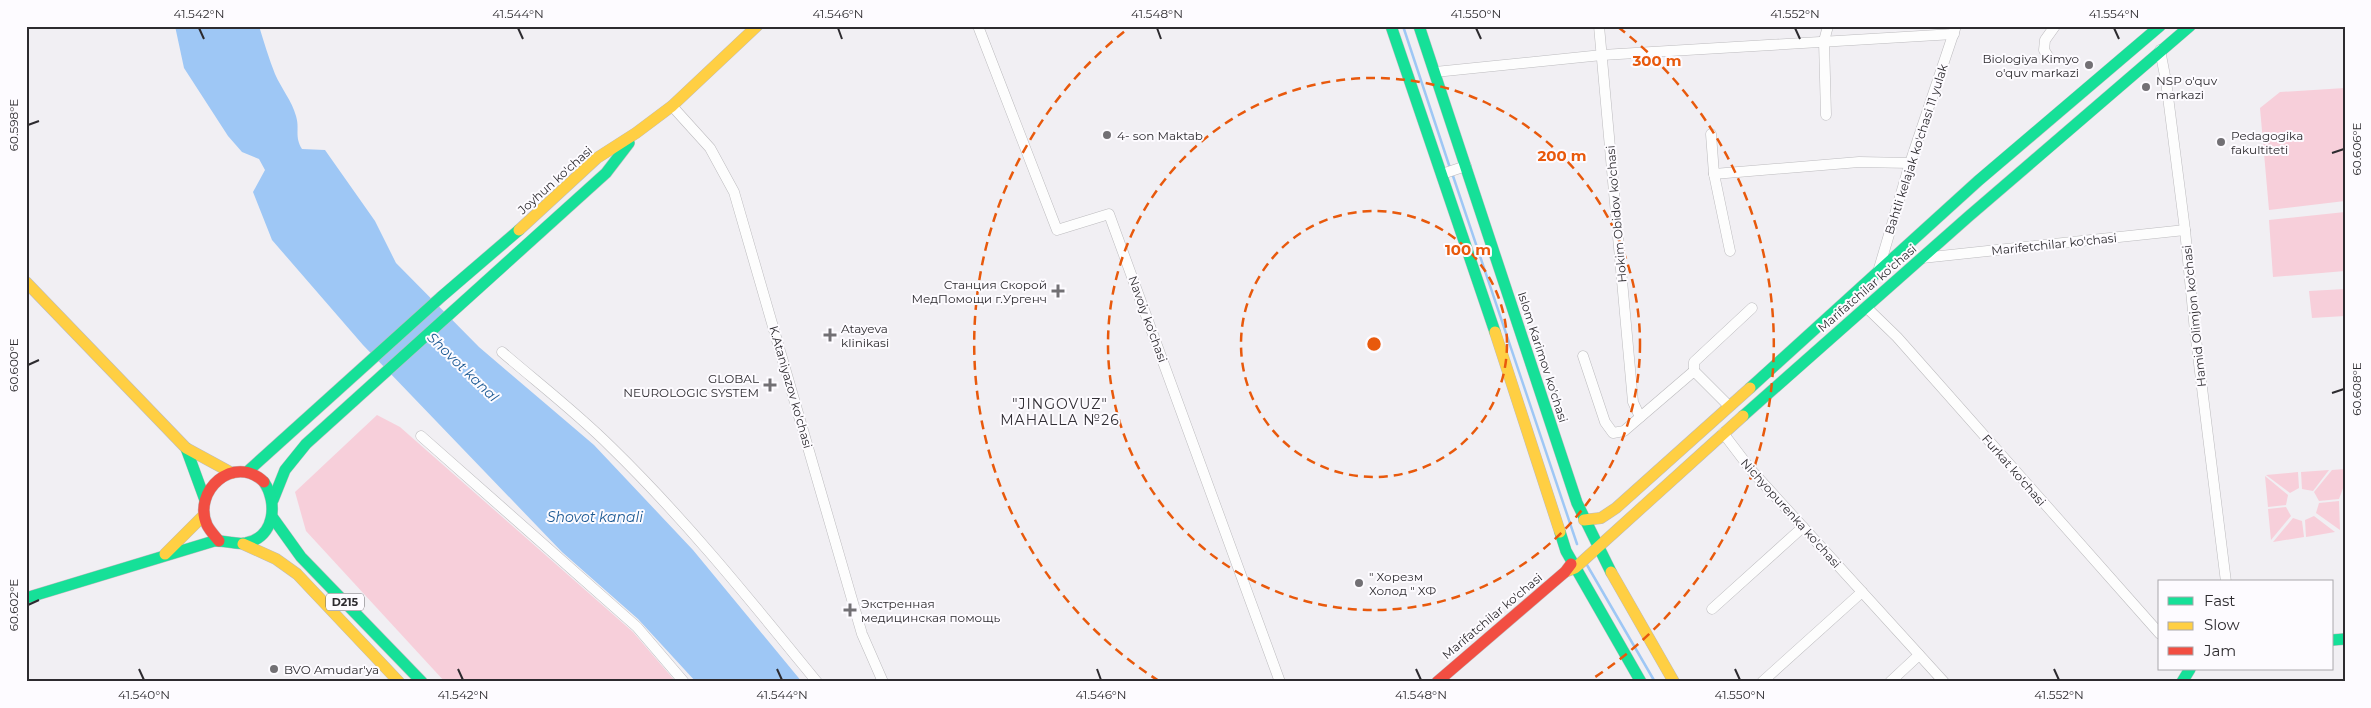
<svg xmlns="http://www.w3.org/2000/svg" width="2371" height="708" font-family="Montserrat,sans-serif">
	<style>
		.green { fill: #f7cfda }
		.water { fill: #9ec7f5 }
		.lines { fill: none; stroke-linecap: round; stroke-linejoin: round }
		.stream { stroke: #9ec7f5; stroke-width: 2.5 }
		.street-casing { stroke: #bcbbbe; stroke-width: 11 }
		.fast-casing { stroke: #bcbbbe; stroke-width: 12 }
		.slow-casing { stroke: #bcbbbe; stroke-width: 12 }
		.jam-casing { stroke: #bcbbbe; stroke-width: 12 }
		.street { stroke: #fdfdfd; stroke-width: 10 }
		.fast { stroke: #16e098; stroke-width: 11 }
		.slow { stroke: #ffcf43; stroke-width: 11 }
		.jam { stroke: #f24e42; stroke-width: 11 }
		.ticks { fill: none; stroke: #2d2b2f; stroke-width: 2 }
		.ring { fill: none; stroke: #e8590c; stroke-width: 2.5; stroke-dasharray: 9 6 }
		.poi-dot { fill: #727074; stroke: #fdfbff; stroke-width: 2 }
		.labels { text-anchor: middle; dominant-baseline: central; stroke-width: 4; stroke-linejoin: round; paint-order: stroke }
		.shield { fill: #fdfbff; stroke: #6b696d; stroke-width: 1 }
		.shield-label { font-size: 11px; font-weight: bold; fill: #2d2b2f }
		.poi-label { font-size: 12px; fill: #2d2b2f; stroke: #fdfbff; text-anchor: start }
		.street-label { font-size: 12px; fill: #2d2b2f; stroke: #fdfbff }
		.water-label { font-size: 14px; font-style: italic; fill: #1b5993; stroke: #fdfbff }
		.neighbourhood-label { font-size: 14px; letter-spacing: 1px; fill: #312e34; stroke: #fdfbff }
		.centre { fill: #e8590c; stroke: #fdfbff; stroke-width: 2.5 }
		.ring-label { font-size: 15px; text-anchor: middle; font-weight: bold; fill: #e8590c; stroke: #fdfbff; stroke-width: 4; stroke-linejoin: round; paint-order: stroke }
		.neatline { fill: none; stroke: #2d2b2f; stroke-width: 2 }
		.ticks-label { font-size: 12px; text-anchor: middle; fill: #2d2b2f }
	</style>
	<rect width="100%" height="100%" fill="#f1eff3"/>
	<g class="green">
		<polygon points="2345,88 2345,201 2269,210 2260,108 2280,92"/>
		<polygon points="2345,212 2345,271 2273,277 2269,220"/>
		<polygon points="2345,289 2345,316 2312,318 2309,291"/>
		<polygon points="377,415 400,427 633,632 676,682 445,682 306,531 295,492"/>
		<polygon points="2345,469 2345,483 2339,499 2319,501 2314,492 2332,470"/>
		<polygon points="2329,470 2313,491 2302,489 2301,472"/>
		<polygon points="2298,472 2299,488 2290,493 2266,475"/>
		<polygon points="2265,476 2288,495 2286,505 2268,507"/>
		<polygon points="2339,501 2340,530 2316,513 2319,503"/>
		<polygon points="2286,507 2291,516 2271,540 2268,509"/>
		<polygon points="2314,516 2335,532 2306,537 2305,520"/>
		<polygon points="2293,518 2302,521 2304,537 2273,542"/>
	</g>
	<path class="water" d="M175 26H259C264 42 269 59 275 74 281 88 292 101 296 116 300 129 294 136 302 149L325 150 375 221 396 263 479 347 594 445 693 550 802 682H696L638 619 562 552 363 345 272 240 253 192 265 170 259 159 242 152 228 136 184 68Z"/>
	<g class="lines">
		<g class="stream">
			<polyline points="1403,26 1450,168"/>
			<polyline points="1452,173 1577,544"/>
			<polyline points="1587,565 1655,682"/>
		</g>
		<defs>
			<g id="street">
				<polyline points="978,26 1057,230 1109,214 1280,682"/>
				<polyline points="1599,26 1633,402 1640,417"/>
				<polyline points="2160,50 2166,81 2185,230 2195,331 2226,582"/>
				<polyline points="2049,58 2044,50 2045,40 2055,26"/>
				<polyline points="1435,72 1602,55 1954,34"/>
				<polyline points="672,106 710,148 734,192 862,634 883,682"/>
				<polyline points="1826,115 1824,41 1828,26"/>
				<polyline points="1711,134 1714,174 1730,251"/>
				<polyline points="1442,174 1466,166"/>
				<polyline points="1714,174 1859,162 1910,163"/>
				<polyline points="1922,258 2185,230"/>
				<polyline points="1878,272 1910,163 1956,26"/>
				<polyline points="1866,307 1897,337 2160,634"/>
				<path d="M502 352C538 383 577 413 611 447 686 520 751 601 817 682"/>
				<polyline points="1583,356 1605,422 1613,433 1624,431 1694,371 1729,406"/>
				<polyline points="1694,371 1694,362 1752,308"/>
				<polyline points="1723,433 1752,471 1944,682"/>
				<polyline points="421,436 637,627 684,682"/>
				<polyline points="1712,609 1803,527"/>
				<polyline points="1762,682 1862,592"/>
				<polyline points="1890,682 1919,655"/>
			</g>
			<g id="fast">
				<polyline points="1391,26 1495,332"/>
				<polyline points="1419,26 1577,503 1611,572"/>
				<polyline points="1750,388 1978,181 2160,26"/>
				<polyline points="1743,416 1968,217 2190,26"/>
				<polyline points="186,448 205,500"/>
				<polyline points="247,472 441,297 519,230"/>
				<polyline points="273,500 285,470 306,444 606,173 629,143"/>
				<polyline points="273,518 301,557 422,682"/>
				<polyline points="1560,532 1566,551 1641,682"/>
				<path d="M26 598 214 541C225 540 235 545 246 543 275 537 278 503 264 482"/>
				<polyline points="2332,640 2345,639"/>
				<polyline points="2182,682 2190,669"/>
			</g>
			<g id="slow">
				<polyline points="519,230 597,158 636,133 672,106 757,26"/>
				<polyline points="26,282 186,448 232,473"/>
				<polyline points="1495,332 1560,532"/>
				<polyline points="1584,520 1601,518 1616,508 1750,388"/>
				<polyline points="243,544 276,559 297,574 399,682"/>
				<polyline points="165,554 204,515"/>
				<polyline points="1565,572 1575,568 1743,416"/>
				<polyline points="1611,572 1674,682"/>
			</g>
			<g id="jam">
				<path d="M219 541C215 536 210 531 207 525 192 491 234 453 264 482"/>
				<polyline points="1437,682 1565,572 1571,564"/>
			</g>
		</defs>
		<use href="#street" class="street-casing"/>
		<use href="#fast" class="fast-casing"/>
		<use href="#slow" class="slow-casing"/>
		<use href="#jam" class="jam-casing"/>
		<use href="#street" class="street"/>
		<use href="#fast" class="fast"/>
		<use href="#slow" class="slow"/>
		<use href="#jam" class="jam"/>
	</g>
	<path class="ticks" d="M199 28 204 39M518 28 523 39M838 28 842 39M1157 28 1161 39M1476 28 1481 39M1795 28 1800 39M2114 28 2119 39M28 125 39 121M2332 153 2344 149M28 365 39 360M2332 393 2344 389M28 605 39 600M139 669 144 680M458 669 463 680M777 669 782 680M1097 669 1101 680M1416 669 1421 680M1735 669 1740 680M2054 669 2059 680"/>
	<g class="ring">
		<circle cx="1374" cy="344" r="133"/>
		<circle cx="1374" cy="344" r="266"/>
		<path d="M1159 681A400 400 0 0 1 1130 27M1618 27A400 400 0 0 1 1589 681"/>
	</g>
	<g class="poi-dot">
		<circle cx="2089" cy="65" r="5"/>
		<circle cx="2146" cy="87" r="5"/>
		<circle cx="1107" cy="135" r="5"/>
		<circle cx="2221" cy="142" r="5"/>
		<path d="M1055.5 283.5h5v5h5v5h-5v5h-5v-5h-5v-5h5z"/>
		<path d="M827.5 327.5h5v5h5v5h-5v5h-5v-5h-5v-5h5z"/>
		<path d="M767.5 377.5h5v5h5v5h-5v5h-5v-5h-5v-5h5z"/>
		<circle cx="1359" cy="583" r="5"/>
		<path d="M847.5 602.5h5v5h5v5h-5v5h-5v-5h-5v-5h5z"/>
		<circle cx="274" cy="669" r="5"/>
	</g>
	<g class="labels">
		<rect class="shield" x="326" y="593.5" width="38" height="17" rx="4"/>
		<g class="shield-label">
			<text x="345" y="602">D215</text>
		</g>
		<g class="poi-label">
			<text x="2079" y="58" text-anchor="end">Biologiya Kimyo<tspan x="2079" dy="14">o'quv markazi</tspan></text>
			<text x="2156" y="80">NSP o'quv<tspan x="2156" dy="14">markazi</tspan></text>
			<text x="1117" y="135">4- son Maktab</text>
			<text x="2231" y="135">Pedagogika<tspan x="2231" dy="14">fakultiteti</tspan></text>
			<text x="1047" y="284" text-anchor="end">Станция Скорой<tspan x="1047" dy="14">МедПомощи г.Ургенч</tspan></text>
			<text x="841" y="328">Atayeva<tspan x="841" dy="14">klinikasi</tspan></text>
			<text x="759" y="378" text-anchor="end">GLOBAL<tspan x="759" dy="14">NEUROLOGIC SYSTEM</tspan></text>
			<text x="1369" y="576">" Хорезм<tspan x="1369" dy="14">Холод " ХФ</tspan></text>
			<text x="861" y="603">Экстренная<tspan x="861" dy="14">медицинская помощь</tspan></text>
			<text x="284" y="669">BVO Amudar'ya</text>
		</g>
		<g class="street-label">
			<text transform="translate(1916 149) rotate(-72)">Bahtli kelajak ko'chasi 11 yulak</text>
			<text transform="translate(555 180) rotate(-42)">Joyhun ko'chasi</text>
			<text transform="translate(1616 214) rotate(-95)">Hokim Obidov ko'chasi</text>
			<text transform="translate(2054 244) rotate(-6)">Marifetchilar ko'chasi</text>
			<text transform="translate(1867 288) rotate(-41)">Marifatchilar ko'chasi</text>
			<text transform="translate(2194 316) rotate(-96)">Hamid Olimjon ko'chasi</text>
			<text transform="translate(1148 319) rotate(70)">Navoiy ko'chasi</text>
			<text transform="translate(1543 357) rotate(72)">Islom Karimov ko'chasi</text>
			<text transform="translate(791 387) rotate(74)">K.Ataniyazov ko'chasi</text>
			<text transform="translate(2014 470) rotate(49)">Furkat ko'chasi</text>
			<text transform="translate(1791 513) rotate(48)">Nichyopurenka ko'chasi</text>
			<text transform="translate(1492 616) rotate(-40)">Marifatchilar ko'chasi</text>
		</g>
		<g class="water-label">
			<text transform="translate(463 367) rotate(44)">Shovot kanal</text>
			<text x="595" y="517">Shovot kanali</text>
		</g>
		<g class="neighbourhood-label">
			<text x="1060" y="404">"JINGOVUZ"<tspan x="1060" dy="16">MAHALLA №26</tspan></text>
		</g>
	</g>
	<circle cx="1374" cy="344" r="8" class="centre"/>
	<g class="ring-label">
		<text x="1657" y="66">300 m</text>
		<text x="1562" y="161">200 m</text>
		<text x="1468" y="255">100 m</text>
	</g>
	<rect width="2371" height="708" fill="none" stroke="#fdfbff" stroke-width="55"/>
	<rect x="2158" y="580" width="175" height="90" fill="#fdfbff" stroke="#aaa8ac"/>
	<rect x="2168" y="597" width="25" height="8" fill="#16e098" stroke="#aaa8ac"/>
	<text x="2204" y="606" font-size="15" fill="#2d2b2f">Fast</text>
	<rect x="2168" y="622" width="25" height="8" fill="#ffcf43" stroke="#aaa8ac"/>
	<text x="2204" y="630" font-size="15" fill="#2d2b2f">Slow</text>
	<rect x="2168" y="647" width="25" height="8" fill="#f24e42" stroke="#aaa8ac"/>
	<text x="2204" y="656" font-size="15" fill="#2d2b2f">Jam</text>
	<rect x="28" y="28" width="2316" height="652" class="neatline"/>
	<g class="ticks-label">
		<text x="199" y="18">41.542°N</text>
		<text x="518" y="18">41.544°N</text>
		<text x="838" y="18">41.546°N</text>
		<text x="1157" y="18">41.548°N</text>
		<text x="1476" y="18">41.550°N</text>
		<text x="1795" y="18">41.552°N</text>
		<text x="2114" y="18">41.554°N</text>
		<text transform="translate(14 125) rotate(-90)" y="4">60.598°E</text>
		<text transform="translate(2357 149) rotate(-90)" y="4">60.606°E</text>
		<text transform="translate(14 365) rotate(-90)" y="4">60.600°E</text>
		<text transform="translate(2357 389) rotate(-90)" y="4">60.608°E</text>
		<text transform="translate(14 605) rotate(-90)" y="4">60.602°E</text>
		<text x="144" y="699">41.540°N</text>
		<text x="463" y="699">41.542°N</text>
		<text x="782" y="699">41.544°N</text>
		<text x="1101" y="699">41.546°N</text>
		<text x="1421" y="699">41.548°N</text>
		<text x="1740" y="699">41.550°N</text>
		<text x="2059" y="699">41.552°N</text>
	</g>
</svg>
